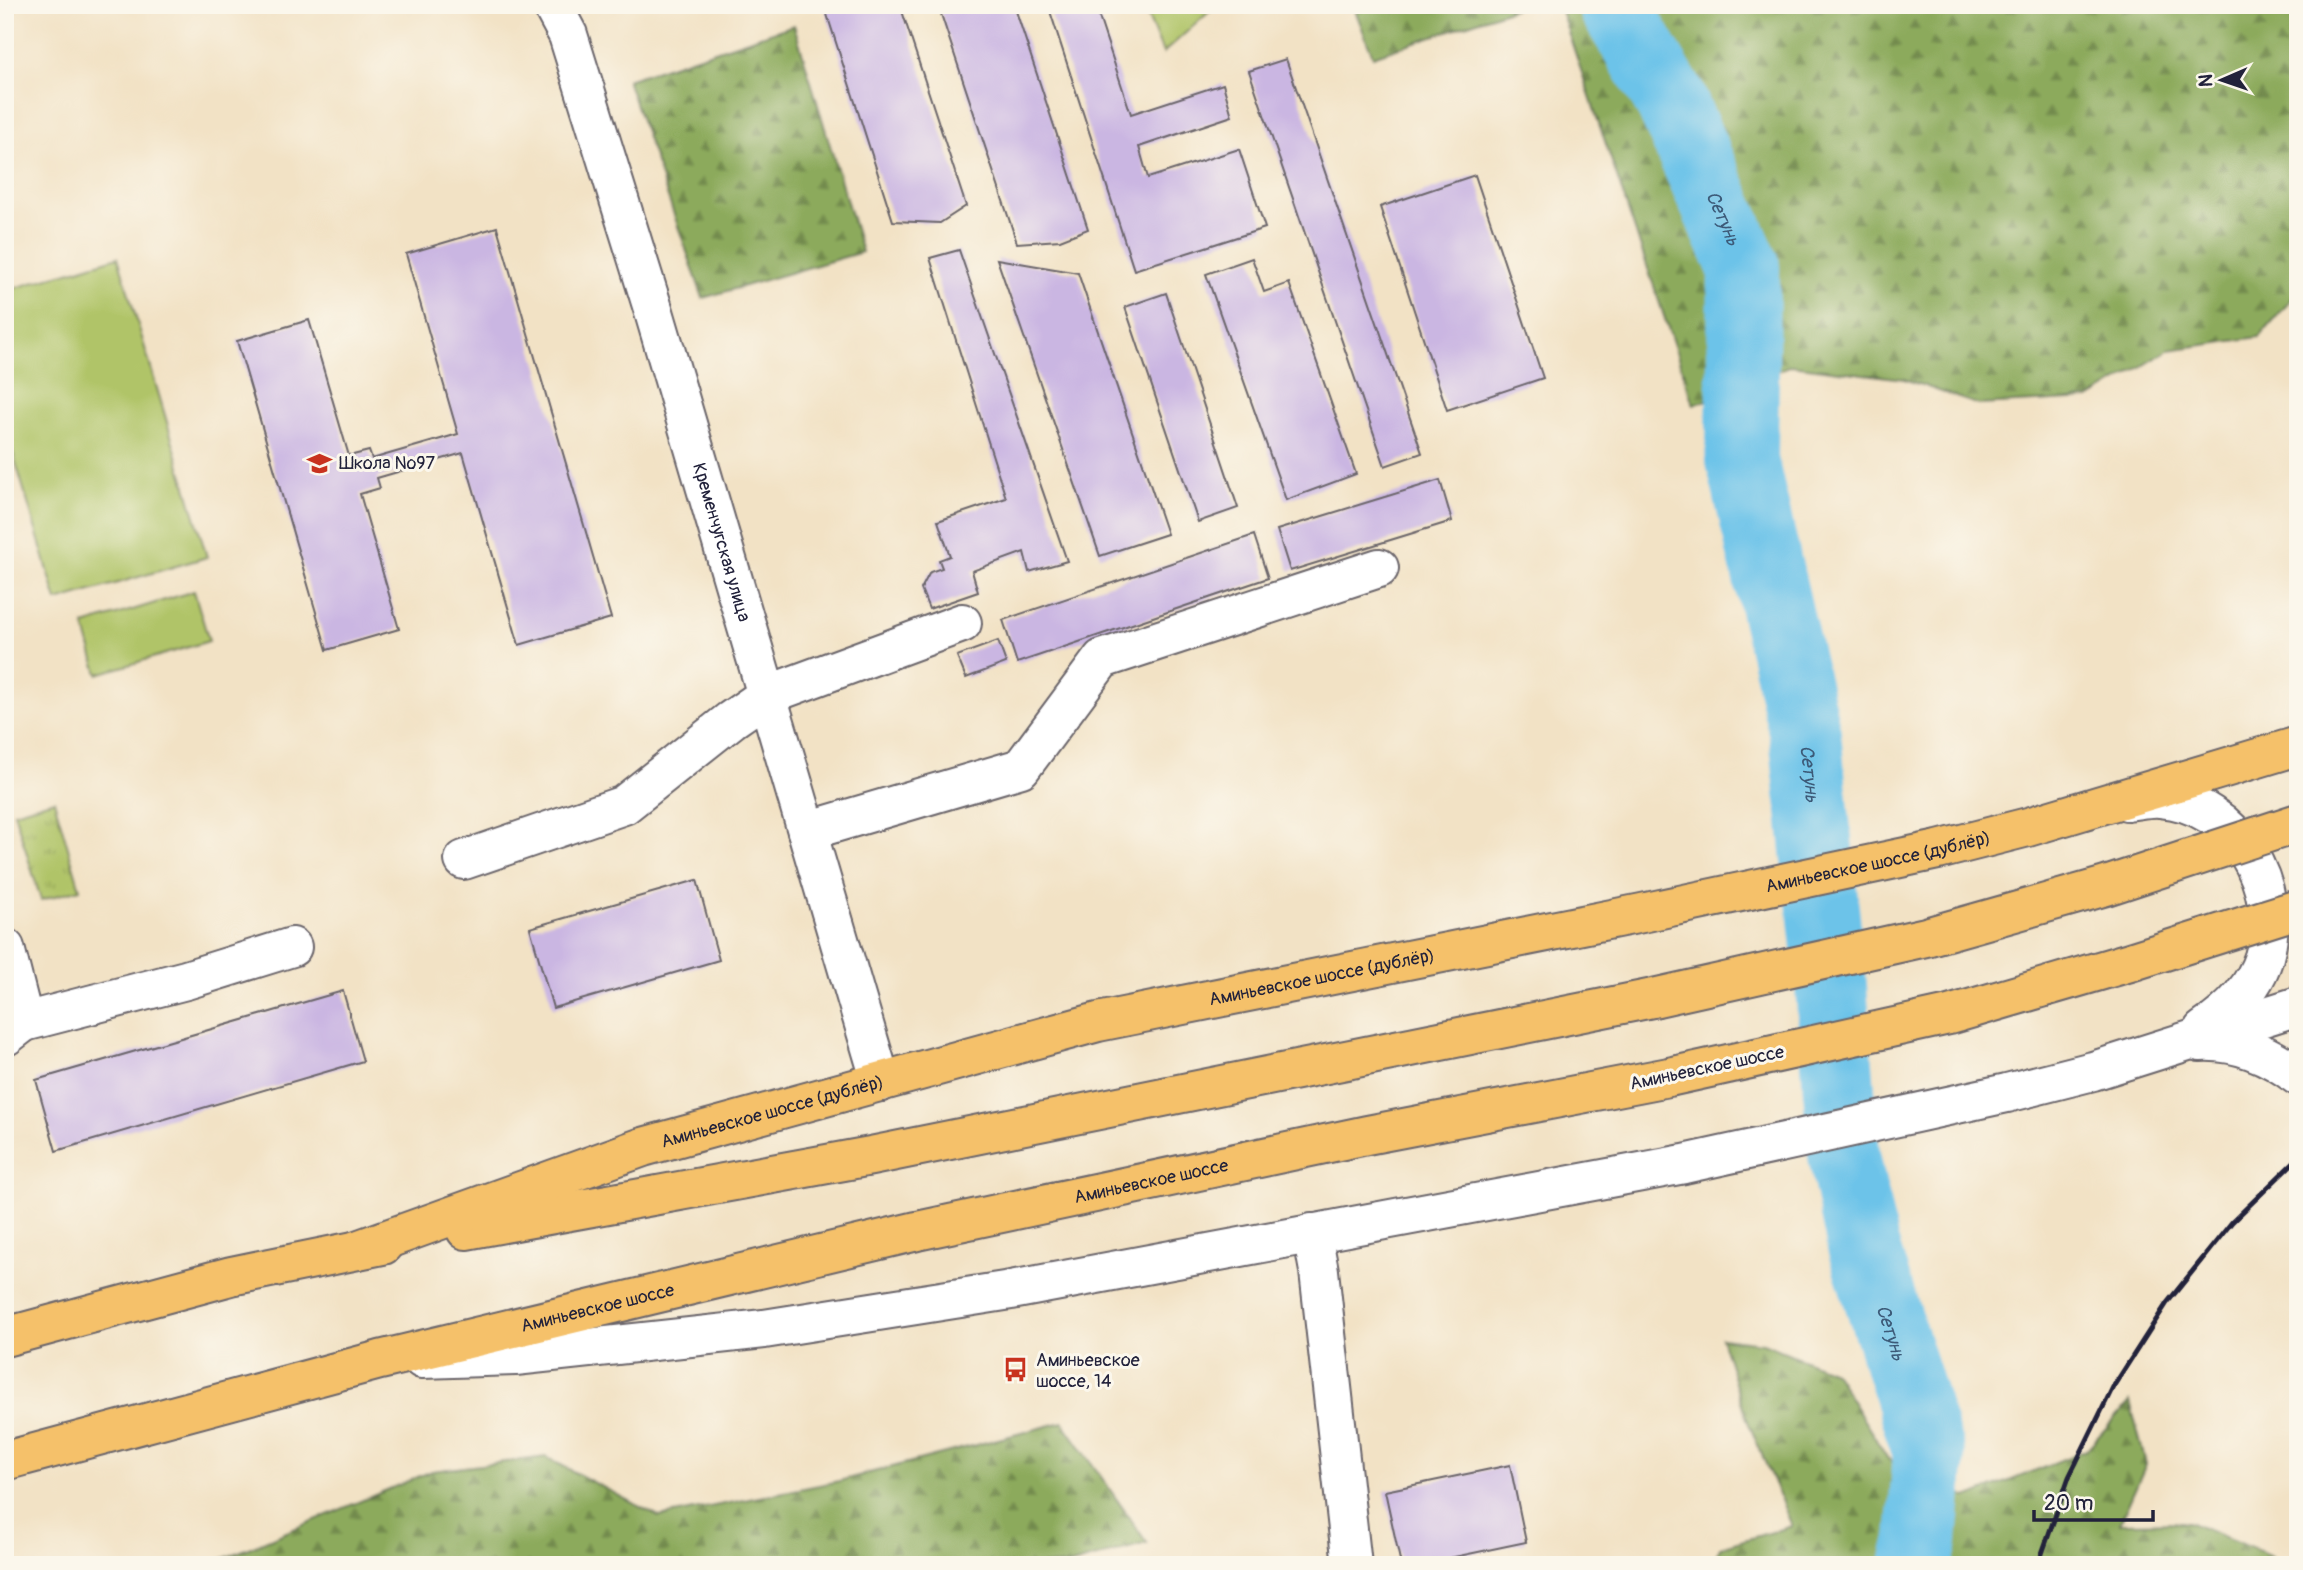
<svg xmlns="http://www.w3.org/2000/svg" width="2303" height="1570" font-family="Pangolin,sans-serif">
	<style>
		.grass { fill: #b0c468; stroke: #697352; stroke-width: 2 }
		.forest { fill: url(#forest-firs); stroke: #57664c; stroke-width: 2 }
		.park { fill: url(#park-tufts); stroke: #697352; stroke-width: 2 }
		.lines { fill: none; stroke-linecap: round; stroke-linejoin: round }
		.river { stroke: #6cc3e9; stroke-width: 72 }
		.building { fill: #cab6e2 }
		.minor-casing { stroke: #6b656b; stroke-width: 42 }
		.major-casing { stroke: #6b656b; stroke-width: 42 }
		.minor { stroke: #fff; stroke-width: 38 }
		.major { stroke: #f5c16b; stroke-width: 38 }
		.rail { stroke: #22223b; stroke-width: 5 }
		.major-bridge-casing { stroke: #6b656b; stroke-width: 42; stroke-linecap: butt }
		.major-bridge { stroke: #f5c16b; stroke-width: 38 }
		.labels { text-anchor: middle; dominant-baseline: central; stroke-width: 6; stroke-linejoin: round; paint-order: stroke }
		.poi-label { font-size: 18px; fill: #22223b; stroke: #fbf7ec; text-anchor: start }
		.street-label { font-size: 18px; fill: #22223b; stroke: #fbf7ec }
		.water-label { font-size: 19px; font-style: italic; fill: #3c5a78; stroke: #fbf7ec }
	</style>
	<defs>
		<pattern id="forest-firs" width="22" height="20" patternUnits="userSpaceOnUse" patternTransform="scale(1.75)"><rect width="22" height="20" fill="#8caa5c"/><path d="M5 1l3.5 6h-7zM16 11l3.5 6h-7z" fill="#728a4d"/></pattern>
		<pattern id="park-tufts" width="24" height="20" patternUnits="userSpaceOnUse" patternTransform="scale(1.75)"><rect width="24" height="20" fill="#b0c468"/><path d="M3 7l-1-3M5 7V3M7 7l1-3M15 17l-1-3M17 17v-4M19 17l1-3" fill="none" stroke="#97a85b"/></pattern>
	</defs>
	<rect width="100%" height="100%" fill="#fbf7ec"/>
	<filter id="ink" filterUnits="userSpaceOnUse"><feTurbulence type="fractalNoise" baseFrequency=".0143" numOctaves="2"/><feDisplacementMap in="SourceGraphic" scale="14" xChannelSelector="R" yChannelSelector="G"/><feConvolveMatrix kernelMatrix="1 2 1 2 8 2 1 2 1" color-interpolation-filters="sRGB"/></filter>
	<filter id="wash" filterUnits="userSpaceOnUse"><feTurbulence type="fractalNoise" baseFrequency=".00686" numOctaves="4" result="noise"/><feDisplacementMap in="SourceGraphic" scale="28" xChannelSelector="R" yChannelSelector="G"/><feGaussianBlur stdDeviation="1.57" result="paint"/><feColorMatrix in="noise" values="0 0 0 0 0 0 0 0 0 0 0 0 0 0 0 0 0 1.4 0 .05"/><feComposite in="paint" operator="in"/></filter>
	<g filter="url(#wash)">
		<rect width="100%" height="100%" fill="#f2e2c5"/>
		<g class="grass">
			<polygon points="1143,5 1217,5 1163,53"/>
			<polygon points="118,257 207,557 57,601 5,426 5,291"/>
			<polygon points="194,591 209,641 98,674 84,625"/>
		</g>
		<g class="forest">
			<polygon points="1353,5 1525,5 1373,56"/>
			<polygon points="1559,5 2298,5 2298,292 2259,337 2169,350 2089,399 1979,405 1904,379 1791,365 1694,405"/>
			<polygon points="794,25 862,252 703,298 627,80"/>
			<polygon points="1721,1338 1763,1343 1834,1372 1888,1459 1967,1498 2086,1450 2130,1402 2146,1464 2120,1523 2188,1522 2272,1556 2270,1565 1712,1565 1720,1547 1792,1526 1746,1417"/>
			<polygon points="1063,1422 1147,1543 1069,1565 208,1565 432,1471 546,1457 659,1517 839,1481"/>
		</g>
		<polygon class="park" points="54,800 80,889 41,900 14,812"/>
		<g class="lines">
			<path class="river" id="s1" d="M1614 5 1671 101 1744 267 1742 460 1805 734 1831 986 1844 1155 1863 1246 1929 1454 1922 1540 1916 1565"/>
		</g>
		<g id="blocks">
			<g class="building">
				<polygon points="824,5 900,5 966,206 940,223 893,221"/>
				<polygon points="938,5 1014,5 1088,229 1060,240 1017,243"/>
				<polygon points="1048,5 1095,5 1131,114 1223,84 1232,116 1139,147 1148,178 1239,149 1265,228 1134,270"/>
				<polygon points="1286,59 1422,453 1385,466 1249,71"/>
				<polygon points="1475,175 1543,378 1447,410 1380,207"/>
				<polygon points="497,227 611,618 519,645 463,453 377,478 380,488 360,494 399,629 327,650 237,341 309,320 349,456 369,451 372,459 458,434 406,254"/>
				<polygon points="959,250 1067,561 1029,572 1024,552 972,571 978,592 929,609 921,589 930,572 942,568 939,560 950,556 938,521 1006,498 930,258"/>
				<polygon points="1252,258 1264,292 1289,283 1356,474 1286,500 1206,274"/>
				<polygon points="997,259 1078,273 1167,534 1100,556"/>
				<polygon points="1166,293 1238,508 1198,522 1125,307"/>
				<polygon points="1440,480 1452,521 1290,571 1277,530"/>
				<polygon points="1254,535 1268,578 1017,663 1003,620"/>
				<polygon points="998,641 1006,663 966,678 957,656"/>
				<polygon points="697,880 719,960 553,1008 530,928"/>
				<polygon points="343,991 363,1061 56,1151 36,1080"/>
				<polygon points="1510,1465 1526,1542 1416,1565 1401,1565 1385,1491"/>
			</g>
		</g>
	</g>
	<g filter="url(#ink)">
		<use href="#blocks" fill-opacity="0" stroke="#6b656b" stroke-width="2"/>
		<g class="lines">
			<defs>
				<g id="minor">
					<path id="s2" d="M552 5 568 35 654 312 881 1082"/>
					<path d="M2127 801C2138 800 2149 797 2160 798 2236 803 2284 887 2264 957 2254 989 2230 1012 2203 1030"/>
					<polyline points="807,831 1021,768 1102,659 1379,568"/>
					<polyline points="464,860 624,805 731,720 767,695 962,623"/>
					<polyline points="5,948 24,1022 6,1036"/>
					<polyline points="24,1022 186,980 292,947"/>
					<path d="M2200 1042C2236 1040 2269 1054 2298 1076"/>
					<polyline points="1312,1233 1319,1271 1352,1565"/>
					<polyline points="422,1359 515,1356 764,1329 1011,1290 1684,1164 2007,1093 2093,1071 2298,1006"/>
				</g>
				<g id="major">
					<polyline points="466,1230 871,1156 1653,998"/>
					<path id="s3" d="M357 1250 643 1147 1098 1022 1642 913 1938 850 2028 827 2298 746"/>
					<polyline points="5,1337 231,1276 383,1245"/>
					<path id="s4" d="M5 1461 380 1360 917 1231 1367 1135 1669 1077"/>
				</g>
			</defs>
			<use href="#minor" class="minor-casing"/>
			<use href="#major" class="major-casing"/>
			<use href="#minor" class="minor"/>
			<use href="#major" class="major"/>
			<g class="rail">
				<polyline points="532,1563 570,1565"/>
				<polyline points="2038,1565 2069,1477 2113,1387 2167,1303 2232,1222 2298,1158"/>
			</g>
			<defs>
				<g id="major-bridge">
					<polyline points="1653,998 1926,937 2106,886 2298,823"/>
					<polyline points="1669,1077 1949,1015 2130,962 2298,909"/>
				</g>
			</defs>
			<use href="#major-bridge" class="major-bridge-casing"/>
			<use href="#major-bridge" class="major-bridge"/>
		</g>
	</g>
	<defs>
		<symbol id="school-bare" viewBox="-9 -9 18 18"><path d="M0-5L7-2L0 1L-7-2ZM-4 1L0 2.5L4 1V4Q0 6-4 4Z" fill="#c8321e" stroke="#fbf7ec" stroke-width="2.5" paint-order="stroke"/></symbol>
		<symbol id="bus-bare" viewBox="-9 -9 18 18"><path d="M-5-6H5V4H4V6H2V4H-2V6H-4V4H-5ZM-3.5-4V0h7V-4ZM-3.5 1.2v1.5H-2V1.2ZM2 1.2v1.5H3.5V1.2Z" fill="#c8321e" stroke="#fbf7ec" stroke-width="2.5" paint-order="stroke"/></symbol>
	</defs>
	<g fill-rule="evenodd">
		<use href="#school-bare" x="302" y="446" width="35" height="35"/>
		<use href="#bus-bare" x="998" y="1352" width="35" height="35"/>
	</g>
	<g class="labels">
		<g class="poi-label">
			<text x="339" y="463">Школа №97</text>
			<text x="1036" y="1360">Аминьевское<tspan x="1036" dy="21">шоссе, 14</tspan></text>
		</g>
		<g class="street-label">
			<text stroke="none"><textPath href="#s2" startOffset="564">Кременчугская улица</textPath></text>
			<text stroke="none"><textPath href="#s3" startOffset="1572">Аминьевское шоссе (дублёр)</textPath></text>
			<text stroke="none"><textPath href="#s3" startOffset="1004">Аминьевское шоссе (дублёр)</textPath></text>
			<text transform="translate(1707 1068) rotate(-12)">Аминьевское шоссе</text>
			<text stroke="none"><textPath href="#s3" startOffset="438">Аминьевское шоссе (дублёр)</textPath></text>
			<text stroke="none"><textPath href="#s4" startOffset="1180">Аминьевское шоссе</textPath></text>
			<text stroke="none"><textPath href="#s4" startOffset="612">Аминьевское шоссе</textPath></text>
		</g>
		<g class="water-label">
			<text stroke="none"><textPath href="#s1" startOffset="240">Сетунь</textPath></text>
			<text stroke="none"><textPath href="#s1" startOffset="807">Сетунь</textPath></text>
			<text stroke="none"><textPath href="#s1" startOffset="1374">Сетунь</textPath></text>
		</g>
	</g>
	<rect width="2303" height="1570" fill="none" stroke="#fbf7ec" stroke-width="28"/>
	<g transform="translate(2222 80) rotate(268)" stroke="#fbf7ec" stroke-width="5" paint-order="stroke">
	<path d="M0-5L12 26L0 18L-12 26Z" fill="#22223b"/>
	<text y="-10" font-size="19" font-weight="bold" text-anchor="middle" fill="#22223b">N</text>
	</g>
	<path d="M2034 1510v10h119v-10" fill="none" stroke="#22223b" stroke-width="3.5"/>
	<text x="2044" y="1510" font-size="21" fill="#22223b" stroke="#fbf7ec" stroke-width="5" paint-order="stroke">20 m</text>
</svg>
